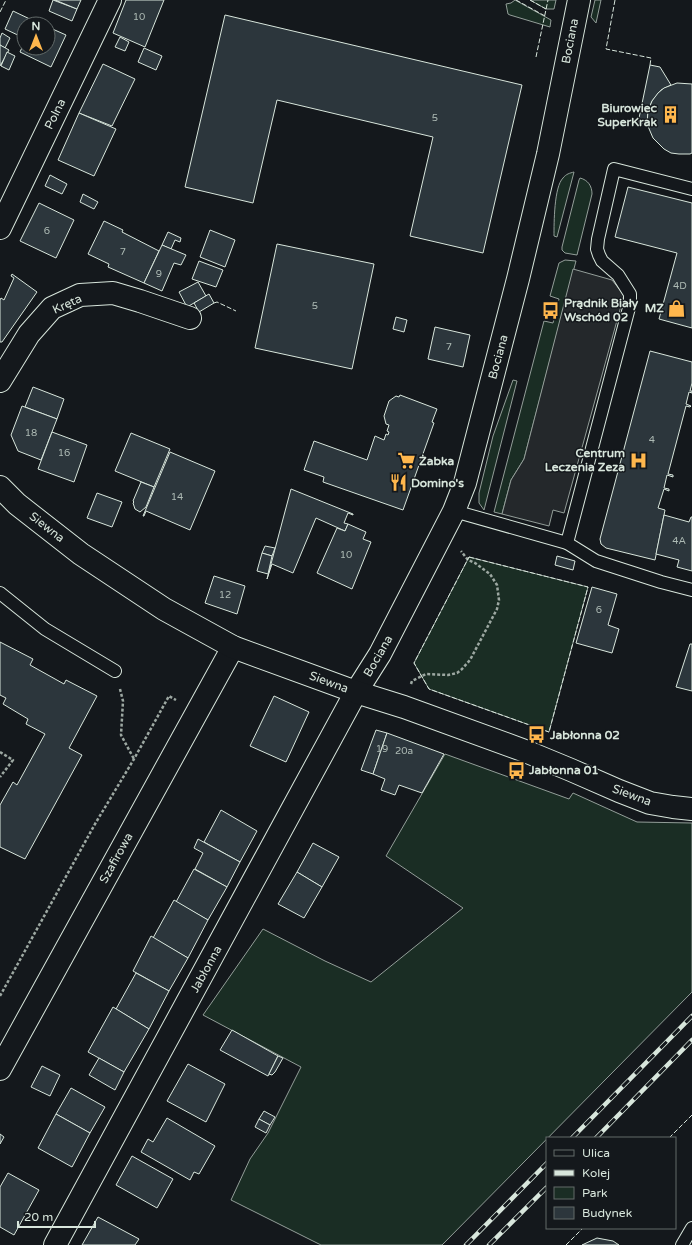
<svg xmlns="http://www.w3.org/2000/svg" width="692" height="1245" font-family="'Varela Round',sans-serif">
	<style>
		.green { fill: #1a2d24; stroke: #939e99 }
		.parking { fill: #24282b; stroke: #939e99 }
		.building { fill: #2c363c; stroke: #d8e6dc }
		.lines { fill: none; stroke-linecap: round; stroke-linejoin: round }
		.service-casing { stroke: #d8e6dc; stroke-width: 14 }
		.minor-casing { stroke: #d8e6dc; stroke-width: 24 }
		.tertiary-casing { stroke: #d8e6dc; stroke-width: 24 }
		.path { stroke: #9da8a2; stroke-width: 2.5; stroke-dasharray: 3 2; stroke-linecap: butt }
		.service { stroke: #14181c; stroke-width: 12 }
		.minor { stroke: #14181c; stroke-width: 22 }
		.tertiary { stroke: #14181c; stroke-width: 22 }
		.rail-casing { stroke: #d8e6dc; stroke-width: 4.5 }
		.rail { stroke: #14181c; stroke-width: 3; stroke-dasharray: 9; stroke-linecap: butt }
		.fence { stroke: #d8e6dc; stroke-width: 1; stroke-dasharray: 5 2; stroke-linecap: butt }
		.labels { text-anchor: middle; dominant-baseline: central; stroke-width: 3; stroke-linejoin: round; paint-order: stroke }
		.number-label { font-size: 10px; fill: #adbab4 }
		.street-label { font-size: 12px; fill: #d8e6dc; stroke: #14181c }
		.poi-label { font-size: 12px; font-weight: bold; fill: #d8e6dc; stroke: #14181c; text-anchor: start }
	</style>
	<rect width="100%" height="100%" fill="#14181c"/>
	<g class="green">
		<polygon points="515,0 551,20 550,27 510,15 508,14 506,4 511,3"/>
		<polygon points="530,0 556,0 554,9 546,9"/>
		<polygon points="595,0 601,0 596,23 591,17"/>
		<path d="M574 172 557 237 554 236C554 223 554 187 563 178 566 174 570 173 574 172Z"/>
		<path d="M580 178C588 180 592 186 592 194L577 255 565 253 562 250V247L579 180Z"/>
		<polygon points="565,260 576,261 524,459 511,480 502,514 494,512 544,321 553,323 559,299 550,296 559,263"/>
		<polygon points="513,380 517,381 484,510 479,503 479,493 493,436"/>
		<polygon points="469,557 588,587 549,732 429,689 414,663"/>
		<polygon points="445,754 569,799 573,793 637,822 692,823 692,992 442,1245 321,1245 231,1200 250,1159 268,1133 301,1067 203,1015 263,929 325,961 371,982 463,908 386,856"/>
	</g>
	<polygon class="parking" points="573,269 612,280 624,295 564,513 553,510 549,526 502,514 511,480 524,459"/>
	<g class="building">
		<polygon points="53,0 77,9 72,21 49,11"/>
		<polygon points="55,0 81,0 77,9"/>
		<polygon points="126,0 164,0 145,47 113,33"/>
		<polygon points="13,11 34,21 33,24 24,24 24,38 5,29"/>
		<polygon points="225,15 522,85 483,253 410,236 433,137 277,100 253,203 185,187"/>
		<polygon points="34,21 42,24 33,24"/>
		<polygon points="48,27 66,35 51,67 20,52 24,43 24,48 48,48"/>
		<polygon points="2,33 10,38 5,48 0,45 0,38"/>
		<polygon points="120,37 129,42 125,51 115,47"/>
		<polygon points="0,45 9,50 0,66"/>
		<polygon points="144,48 162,56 156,70 138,62"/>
		<polygon points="7,52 15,56 9,70 1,66"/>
		<polygon points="103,64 135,79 112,126 79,113"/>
		<polygon points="650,65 660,67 671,85 661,90 652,101 648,111 647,124 638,123"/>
		<polygon points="677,83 692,84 692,153 690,154 679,154 671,153 664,149 653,138 647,124 648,111 652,101 658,93 664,88"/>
		<polygon points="79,113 116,129 94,176 58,160"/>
		<polygon points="50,175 67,184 62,194 45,186"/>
		<polygon points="628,187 692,203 692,328 659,319 677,253 615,237"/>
		<polygon points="83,194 98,202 94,209 80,202"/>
		<polygon points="39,203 74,220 56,258 20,241"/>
		<polygon points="104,221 123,230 122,232 159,251 144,283 108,267 109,264 88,254"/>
		<polygon points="210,230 235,240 225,267 200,257"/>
		<polygon points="168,232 181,238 180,242 175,240 171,249 162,245"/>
		<polygon points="277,244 374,264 352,369 255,348"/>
		<polygon points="162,245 186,255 181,265 174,263 162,291 144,283"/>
		<polygon points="199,261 223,270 216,287 192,279"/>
		<polygon points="12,274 37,292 2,342 0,342 0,300 1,298 4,300 14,278 11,276"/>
		<polygon points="198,282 206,296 187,307 179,292"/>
		<polygon points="209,294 214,303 199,312 194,303"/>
		<polygon points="396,317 407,320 404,332 393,329"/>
		<polygon points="435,327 470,335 463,367 428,359"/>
		<polygon points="650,351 692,362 692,383 690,391 692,391 692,393 689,392 686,404 691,406 690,407 686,406 668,474 673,475 673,477 667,475 664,488 669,489 669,491 664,489 658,508 665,510 655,560 606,548 601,544 600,539"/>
		<polygon points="33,387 64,399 57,419 25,407"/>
		<polygon points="400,395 437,409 432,422 434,423 403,510 323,482 324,477 304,470 314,441 367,460 375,436 384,440 386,434 388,435 389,432 387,431 389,425 386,424 384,416 389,401 396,396 399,397"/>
		<polygon points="22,406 57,419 41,460 18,451 11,435"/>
		<polygon points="52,432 87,445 74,482 38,469"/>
		<polygon points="131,433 170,449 154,487 115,471"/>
		<polygon points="170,452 215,471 190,530 146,511 144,516 143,516"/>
		<polygon points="141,482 154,487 146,507 140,512 135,509 133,503 134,502 133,501"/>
		<polygon points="291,489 353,514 353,515 348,513 344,523 348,524 345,531 316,518 293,573 272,564 267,579"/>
		<polygon points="97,493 122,502 112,527 87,518"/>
		<polygon points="664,515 689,522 691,517 692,517 692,571 677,567 679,560 656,554"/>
		<polygon points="348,524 366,532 363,539 371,542 352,589 317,573 337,528 345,531"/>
		<polygon points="265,546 275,548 272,556 262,553"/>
		<polygon points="262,553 272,556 268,574 257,571"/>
		<polygon points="557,556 575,561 573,570 555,565"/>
		<polygon points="214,576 245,586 237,614 205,603"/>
		<polygon points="592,587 617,594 608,625 619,629 612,653 576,643"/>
		<polygon points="0,642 33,659 30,665 64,684 66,680 97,696 69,748 82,755 25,859 0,847 0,805 13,782 17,785 45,734 26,724 28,719 3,704 6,698 0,695"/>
		<polygon points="690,644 692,644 692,691 676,687"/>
		<polygon points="274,696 309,712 286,762 250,746"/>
		<polygon points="376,730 387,733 373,774 361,770"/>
		<polygon points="387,733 444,754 422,793 399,785 395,795 381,790 385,779 373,774"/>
		<polygon points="221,810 257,831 240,862 204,842"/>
		<polygon points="198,839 240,862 227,887 195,869 203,853 194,848"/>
		<polygon points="313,843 339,857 322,887 297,872"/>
		<polygon points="194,869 227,887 208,920 176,902"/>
		<polygon points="297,872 322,887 304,918 278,904"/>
		<polygon points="174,900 208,920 188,958 153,938"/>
		<polygon points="151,936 188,958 169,991 133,971"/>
		<polygon points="136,973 169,991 149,1029 116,1009"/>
		<polygon points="113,1007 149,1029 124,1072 88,1052"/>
		<polygon points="232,1030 278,1056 268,1076 220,1050"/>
		<polygon points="278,1056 283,1058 275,1072 272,1075 269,1074"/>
		<polygon points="99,1058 124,1072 115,1090 89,1075"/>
		<polygon points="188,1064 225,1084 206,1122 167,1101"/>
		<polygon points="42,1066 60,1075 50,1096 31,1087"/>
		<polygon points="71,1088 105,1107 90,1133 56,1114"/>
		<polygon points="264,1111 275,1117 270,1125 259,1119"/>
		<polygon points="56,1114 90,1133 72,1167 38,1148"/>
		<polygon points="167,1118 215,1146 199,1174 194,1172 190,1180 141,1152 148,1139 153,1142"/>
		<polygon points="259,1119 270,1125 266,1133 255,1127"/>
		<polygon points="0,1134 4,1137 0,1144"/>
		<polygon points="132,1156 173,1179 157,1208 116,1185"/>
		<polygon points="8,1173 39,1190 14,1235 0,1227 0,1187"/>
		<polygon points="98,1217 139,1239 135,1245 82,1245"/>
		<polygon points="597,1238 613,1241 619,1245 582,1245"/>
	</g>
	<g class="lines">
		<defs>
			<g id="service">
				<polyline points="454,511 567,543 596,561 661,582 692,590"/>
				<polyline points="567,543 630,304 630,294 618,275 602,261 599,255 597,249 598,239 614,169 692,189"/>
				<polyline points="0,593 45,629 115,671"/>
				<polyline points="682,1245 692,1228"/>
			</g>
			<g id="minor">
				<polyline points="0,228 110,0"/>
				<polyline points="0,381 29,334 52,308 80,295 113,293 140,301 190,318"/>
				<polyline points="0,1069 233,647"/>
				<polyline points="55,1245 356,692 380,654 454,511 465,483 518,279 548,154 579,0"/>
			</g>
			<polyline id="tertiary" points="0,487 17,504 81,554 164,609 233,647 356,692 404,707 525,751 571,770 619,791 650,803 673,807 692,809"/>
		</defs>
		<use href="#service" class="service-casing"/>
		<use href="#minor" class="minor-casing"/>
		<use href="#tertiary" class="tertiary-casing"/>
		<g class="path">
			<polyline points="411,684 412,681 426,674 448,675 457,673 462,669 470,660 497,609 499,600 497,585 490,574 475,563 468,560 461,551"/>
			<polyline points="120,689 123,701 121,735 134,759"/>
			<polyline points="0,752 13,760 0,777"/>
			<polyline points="0,996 95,824 134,759 169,696 176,700"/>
		</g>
		<use href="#service" class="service"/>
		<use href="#minor" class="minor"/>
		<use href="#tertiary" class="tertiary"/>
		<defs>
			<g id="rail">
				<polyline points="572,1138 692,1016"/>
				<polyline points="596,1138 692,1040"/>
				<polyline points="466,1245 547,1163"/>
				<polyline points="489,1245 547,1187"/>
			</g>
		</defs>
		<use href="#rail" class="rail-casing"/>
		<use href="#rail" class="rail"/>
		<g class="fence">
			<polyline points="516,0 545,16"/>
			<polyline points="530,0 546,9"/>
			<polyline points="615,0 606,49 651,58 650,65"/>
			<polyline points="0,12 6,0"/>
			<polyline points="536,57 548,0"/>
			<polyline points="214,303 217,302 236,311"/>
			<polygon points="469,557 588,587 549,732 429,689 414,663"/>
			<polyline points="669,1138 692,1115"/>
			<polyline points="566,1245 583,1228"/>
		</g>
	</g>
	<defs>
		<symbol id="building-bare" viewBox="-9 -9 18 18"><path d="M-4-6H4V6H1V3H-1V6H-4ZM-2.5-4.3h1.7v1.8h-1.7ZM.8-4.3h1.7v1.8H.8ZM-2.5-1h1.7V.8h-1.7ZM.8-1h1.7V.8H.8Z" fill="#ffb74d" stroke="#14181c" stroke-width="2.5" paint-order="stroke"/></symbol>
		<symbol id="shop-bare" viewBox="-9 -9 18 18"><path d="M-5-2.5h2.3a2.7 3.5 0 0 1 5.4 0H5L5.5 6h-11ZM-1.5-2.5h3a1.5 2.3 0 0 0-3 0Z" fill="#ffb74d" stroke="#14181c" stroke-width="2.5" paint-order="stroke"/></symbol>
		<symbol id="bus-bare" viewBox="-9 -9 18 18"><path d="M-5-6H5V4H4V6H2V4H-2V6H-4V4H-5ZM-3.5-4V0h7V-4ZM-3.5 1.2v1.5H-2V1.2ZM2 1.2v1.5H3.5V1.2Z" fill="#ffb74d" stroke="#14181c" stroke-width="2.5" paint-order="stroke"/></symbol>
		<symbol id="hospital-bare" viewBox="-9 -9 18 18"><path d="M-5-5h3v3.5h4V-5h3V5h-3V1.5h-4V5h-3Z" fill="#ffb74d" stroke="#14181c" stroke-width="2.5" paint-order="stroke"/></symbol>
		<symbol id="supermarket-bare" viewBox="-9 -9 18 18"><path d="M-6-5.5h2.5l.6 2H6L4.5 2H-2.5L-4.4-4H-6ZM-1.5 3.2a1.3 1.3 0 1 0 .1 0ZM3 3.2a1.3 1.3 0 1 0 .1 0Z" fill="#ffb74d" stroke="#14181c" stroke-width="2.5" paint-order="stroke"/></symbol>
		<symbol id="restaurant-bare" viewBox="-9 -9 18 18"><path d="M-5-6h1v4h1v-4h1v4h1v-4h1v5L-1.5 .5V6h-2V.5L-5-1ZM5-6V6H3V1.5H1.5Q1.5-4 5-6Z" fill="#ffb74d" stroke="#14181c" stroke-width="2.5" paint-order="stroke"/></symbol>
	</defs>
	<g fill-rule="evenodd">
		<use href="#building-bare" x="658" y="102" width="25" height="25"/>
		<use href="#shop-bare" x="664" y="296" width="25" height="25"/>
		<use href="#bus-bare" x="538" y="298" width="25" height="25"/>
		<use href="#hospital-bare" x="626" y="448" width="25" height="25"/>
		<use href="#supermarket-bare" x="394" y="448" width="25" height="25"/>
		<use href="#restaurant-bare" x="386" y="470" width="25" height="25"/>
		<use href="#bus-bare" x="524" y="722" width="25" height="25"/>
		<use href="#bus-bare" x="504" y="758" width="25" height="25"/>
	</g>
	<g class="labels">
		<g class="number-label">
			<text x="139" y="17">10</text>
			<text x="435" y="118">5</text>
			<text x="47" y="231">6</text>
			<text x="123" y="252">7</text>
			<text x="159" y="274">9</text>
			<text x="680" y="286">4D</text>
			<text x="315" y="306">5</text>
			<text x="449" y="347">7</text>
			<text x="31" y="433">18</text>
			<text x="652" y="440">4</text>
			<text x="64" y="453">16</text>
			<text x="177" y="497">14</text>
			<text x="679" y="541">4A</text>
			<text x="346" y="555">10</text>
			<text x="225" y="595">12</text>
			<text x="599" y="610">6</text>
			<text x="382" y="749">19</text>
			<text x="404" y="751">20a</text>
		</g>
		<g class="street-label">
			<text transform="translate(570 41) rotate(-79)">Bociana</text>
			<text transform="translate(55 114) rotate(-64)">Polna</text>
			<text transform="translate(67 304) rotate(-25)">Kręta</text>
			<text transform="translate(498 357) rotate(-75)">Bociana</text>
			<text transform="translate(47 527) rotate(38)">Siewna</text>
			<text transform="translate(378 656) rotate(-60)">Bociana</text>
			<text transform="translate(329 682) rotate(20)">Siewna</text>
			<text transform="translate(632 795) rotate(20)">Siewna</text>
			<text transform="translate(116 858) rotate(-61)">Szafirowa</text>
			<text transform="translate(206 969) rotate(-61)">Jabłonna</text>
		</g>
		<g class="poi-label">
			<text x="657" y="108" text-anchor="end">Biurowiec<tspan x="657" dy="14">SuperKrak</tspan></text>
			<text x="564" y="303">Prądnik Biały<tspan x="564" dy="14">Wschód 02</tspan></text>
			<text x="664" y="308" text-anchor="end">MZ</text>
			<text x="625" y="453" text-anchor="end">Centrum<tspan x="625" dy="14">Leczenia Zeza</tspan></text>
			<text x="419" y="461">Żabka</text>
			<text x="411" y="483">Domino's</text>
			<text x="550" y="735">Jabłonna 02</text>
			<text x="529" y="770">Jabłonna 01</text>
		</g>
	</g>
	<rect x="546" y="1137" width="130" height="92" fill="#14181c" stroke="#626a69"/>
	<rect x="554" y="1150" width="20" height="6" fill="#14181c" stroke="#626a69"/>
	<text x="582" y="1157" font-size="12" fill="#d8e6dc">Ulica</text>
	<rect x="554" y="1170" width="20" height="6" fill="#d8e6dc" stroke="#626a69"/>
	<text x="582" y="1177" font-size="12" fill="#d8e6dc">Kolej</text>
	<rect x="554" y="1187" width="20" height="12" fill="#1a2d24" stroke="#626a69"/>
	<text x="582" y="1197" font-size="12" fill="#d8e6dc">Park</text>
	<rect x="554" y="1207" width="20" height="12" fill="#2c363c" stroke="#626a69"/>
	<text x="582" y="1217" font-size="12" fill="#d8e6dc">Budynek</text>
	<g transform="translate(36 36)"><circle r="19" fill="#14181c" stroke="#626a69"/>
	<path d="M0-3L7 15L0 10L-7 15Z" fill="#ffb74d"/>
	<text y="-6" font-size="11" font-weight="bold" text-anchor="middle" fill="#d8e6dc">N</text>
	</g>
	<path d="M18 1221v6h77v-6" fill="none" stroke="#d8e6dc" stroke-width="2"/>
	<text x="24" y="1221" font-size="12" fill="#d8e6dc" stroke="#14181c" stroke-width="3" paint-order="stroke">20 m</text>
</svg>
